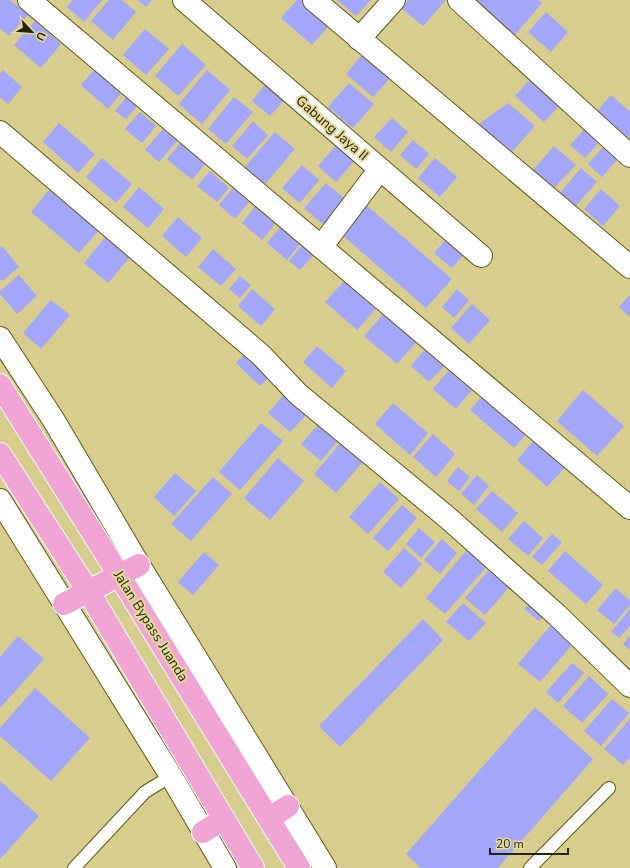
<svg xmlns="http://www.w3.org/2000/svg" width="630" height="868" font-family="'Nunito Sans',sans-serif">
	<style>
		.building { fill: #a3a6fa }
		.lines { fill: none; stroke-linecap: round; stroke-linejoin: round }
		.lane-casing { stroke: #605713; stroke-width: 14 }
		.street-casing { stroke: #605713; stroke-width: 24 }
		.secondary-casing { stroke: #605713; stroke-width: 24 }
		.highway-casing { stroke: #fff; stroke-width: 24 }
		.lane { stroke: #fff; stroke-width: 12 }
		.street { stroke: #fff; stroke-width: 22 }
		.secondary { stroke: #fff; stroke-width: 22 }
		.highway { stroke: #f1a5d5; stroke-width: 22 }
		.labels { text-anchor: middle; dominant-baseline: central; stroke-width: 4; stroke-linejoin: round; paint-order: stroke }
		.street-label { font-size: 14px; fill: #272308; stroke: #e4db9a }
	</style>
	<rect width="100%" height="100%" fill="#d7ce8d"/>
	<g class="building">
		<polygon points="0,0 10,0 28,15 9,36 0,28"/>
		<polygon points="73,0 102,0 84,22 67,7"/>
		<polygon points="109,0 122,0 136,12 113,40 91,21"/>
		<polygon points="138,0 152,0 146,7"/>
		<polygon points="297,0 311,0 334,20 312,45 281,18"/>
		<polygon points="337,0 371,0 356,16"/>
		<polygon points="408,0 446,0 423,26 401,8"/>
		<polygon points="475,0 538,0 542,3 515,35"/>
		<polygon points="546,12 568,32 551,52 528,32"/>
		<polygon points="35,21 61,44 41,68 14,45"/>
		<polygon points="145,29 169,49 146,75 123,55"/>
		<polygon points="182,44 206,65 178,96 155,76"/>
		<polygon points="364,52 392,76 373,97 346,74"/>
		<polygon points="95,69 122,92 108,109 81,85"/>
		<polygon points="3,70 22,87 8,104 0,97 0,74"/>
		<polygon points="207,70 230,90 202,124 179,104"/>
		<polygon points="531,78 561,104 544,122 515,96"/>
		<polygon points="268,81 287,97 270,116 252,101"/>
		<polygon points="349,83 374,104 353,128 328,107"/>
		<polygon points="129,94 140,103 126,119 115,111"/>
		<polygon points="611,95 630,112 630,139 597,111"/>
		<polygon points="234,97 253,112 226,144 208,129"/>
		<polygon points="508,103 535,126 510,154 479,124"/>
		<polygon points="140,112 156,126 142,143 125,129"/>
		<polygon points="392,118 408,132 391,152 374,137"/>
		<polygon points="253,121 268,135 247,159 232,146"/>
		<polygon points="59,123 95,154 78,173 43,142"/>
		<polygon points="588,125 603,138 585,158 570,145"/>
		<polygon points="163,129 177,141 159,162 145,150"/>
		<polygon points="275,132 295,149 265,184 245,167"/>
		<polygon points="413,140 429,154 416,169 400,155"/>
		<polygon points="181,142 206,163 192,180 167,159"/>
		<polygon points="338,143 356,159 336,182 318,166"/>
		<polygon points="606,144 620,156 602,177 588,164"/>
		<polygon points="554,146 576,165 551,191 530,174"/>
		<polygon points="102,158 132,184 116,203 86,177"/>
		<polygon points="435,158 457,177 440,197 418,178"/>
		<polygon points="302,165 319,180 300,203 282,188"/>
		<polygon points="581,168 597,182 574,208 558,195"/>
		<polygon points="210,171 229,188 217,202 197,186"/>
		<polygon points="326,183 346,200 324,225 304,208"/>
		<polygon points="139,187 164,209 148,228 123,207"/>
		<polygon points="233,188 249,202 235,219 219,205"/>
		<polygon points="50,189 99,230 79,253 31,212"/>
		<polygon points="601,189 620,206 603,226 584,209"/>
		<polygon points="365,204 452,279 426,308 340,233"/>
		<polygon points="255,207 275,224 262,240 242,223"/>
		<polygon points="178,217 202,238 186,257 162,236"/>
		<polygon points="281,226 301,243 287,260 267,243"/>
		<polygon points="107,235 131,256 108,283 84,263"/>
		<polygon points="449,236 467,251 452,268 434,253"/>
		<polygon points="304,243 315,253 300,270 289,261"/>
		<polygon points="2,246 19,267 2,281 0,279 0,248"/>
		<polygon points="213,249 236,269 221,286 198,267"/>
		<polygon points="19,275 37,296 17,314 0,294 0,291"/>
		<polygon points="240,276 251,285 240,298 229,289"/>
		<polygon points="344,281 376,309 357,330 325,302"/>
		<polygon points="252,289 275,309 261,326 238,306"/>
		<polygon points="457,289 469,300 454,318 442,307"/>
		<polygon points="630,295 630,317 619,307"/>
		<polygon points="51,300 70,315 41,349 23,333"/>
		<polygon points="472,304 490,320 469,344 451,328"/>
		<polygon points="386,311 419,339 397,364 364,336"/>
		<polygon points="317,346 346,371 332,388 303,362"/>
		<polygon points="426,348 445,365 429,382 411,366"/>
		<polygon points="248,350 273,374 260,386 236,363"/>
		<polygon points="449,370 472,390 456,409 433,389"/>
		<polygon points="583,390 624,426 597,456 557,421"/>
		<polygon points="287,391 310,411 290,432 268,413"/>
		<polygon points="486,392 530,430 514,448 470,410"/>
		<polygon points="393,403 428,433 410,455 375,424"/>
		<polygon points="323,419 342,436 321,461 301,444"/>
		<polygon points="261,423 283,441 240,490 219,472"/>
		<polygon points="433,434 455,454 436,477 413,457"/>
		<polygon points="536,438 567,465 547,487 517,460"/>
		<polygon points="344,439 366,458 336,493 314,474"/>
		<polygon points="278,458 304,481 270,520 244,498"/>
		<polygon points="458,467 470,477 459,491 447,481"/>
		<polygon points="175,473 196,491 174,516 154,497"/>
		<polygon points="477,475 489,486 474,505 461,494"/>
		<polygon points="213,477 232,494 191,541 171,524"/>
		<polygon points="380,482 399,499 368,534 349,517"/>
		<polygon points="492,491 518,513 502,532 476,509"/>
		<polygon points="402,505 417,518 388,551 373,538"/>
		<polygon points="524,521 543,538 528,556 508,539"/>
		<polygon points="419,528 435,542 421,558 406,544"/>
		<polygon points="552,534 562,542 542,565 532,557"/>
		<polygon points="442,539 457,553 440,574 424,560"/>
		<polygon points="471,545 490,563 445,614 426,598"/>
		<polygon points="404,548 422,564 401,588 383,572"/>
		<polygon points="565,551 603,585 586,604 548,571"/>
		<polygon points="204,552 219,565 193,595 178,582"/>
		<polygon points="490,569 510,586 485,615 465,598"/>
		<polygon points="616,588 630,601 630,605 614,624 597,610"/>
		<polygon points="533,600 547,612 539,621 524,609"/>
		<polygon points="463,603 486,623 469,641 446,622"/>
		<polygon points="630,609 630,626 619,638 611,632"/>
		<polygon points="423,619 443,640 340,747 319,726"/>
		<polygon points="551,625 573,644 540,682 518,664"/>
		<polygon points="630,635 630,650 623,644"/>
		<polygon points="18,636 44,659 0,708 0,657"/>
		<polygon points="572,663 584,673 558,703 546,692"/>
		<polygon points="589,676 608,694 582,723 563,706"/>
		<polygon points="35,688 90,738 51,781 0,736 0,728"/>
		<polygon points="612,699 629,713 601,746 584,731"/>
		<polygon points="535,707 593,759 498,868 421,868 406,854"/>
		<polygon points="630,719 630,757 623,765 604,749"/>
		<polygon points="0,781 39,816 0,859"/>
	</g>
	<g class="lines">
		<defs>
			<g id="lane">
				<polyline points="74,868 145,792 171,776"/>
				<polyline points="530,868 609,788"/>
			</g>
			<g id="street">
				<polyline points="29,0 630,508"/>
				<polyline points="184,0 481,256"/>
				<polyline points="314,0 630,267"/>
				<polyline points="459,0 630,156"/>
				<polyline points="359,39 394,0"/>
				<polyline points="0,132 261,355 298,394 448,518 557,615 630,686"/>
				<polyline points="321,247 380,169"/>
			</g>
			<g id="secondary">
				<polyline points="0,338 53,419 139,565 325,868"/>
				<polyline points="0,500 171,776 225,868"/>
			</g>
			<g id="highway">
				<polyline points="0,385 119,575 299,868"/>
				<polyline points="0,454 88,591 253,868"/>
				<polyline points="64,604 139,565"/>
				<polyline points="269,819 288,806"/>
				<polyline points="203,832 224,819"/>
			</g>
		</defs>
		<use href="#lane" class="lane-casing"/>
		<use href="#street" class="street-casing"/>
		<use href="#secondary" class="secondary-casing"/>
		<use href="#highway" class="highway-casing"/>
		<use href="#lane" class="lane"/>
		<use href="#street" class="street"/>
		<use href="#secondary" class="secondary"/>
		<use href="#highway" class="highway"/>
	</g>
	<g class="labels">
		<g class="street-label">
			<text transform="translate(332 128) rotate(41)">Gabung Jaya II</text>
			<text transform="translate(151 626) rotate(58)">Jalan Bypass Juanda</text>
		</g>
	</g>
	<g transform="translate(32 32) rotate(116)" stroke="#e4db9a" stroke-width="3" paint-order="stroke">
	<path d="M0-3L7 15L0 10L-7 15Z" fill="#272308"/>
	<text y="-6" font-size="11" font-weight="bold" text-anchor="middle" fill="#272308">U</text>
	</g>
	<path d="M490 848v6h78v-6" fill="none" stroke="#272308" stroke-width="2"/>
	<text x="496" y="848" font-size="12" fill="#272308" stroke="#e4db9a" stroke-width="3" paint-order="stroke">20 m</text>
</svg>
